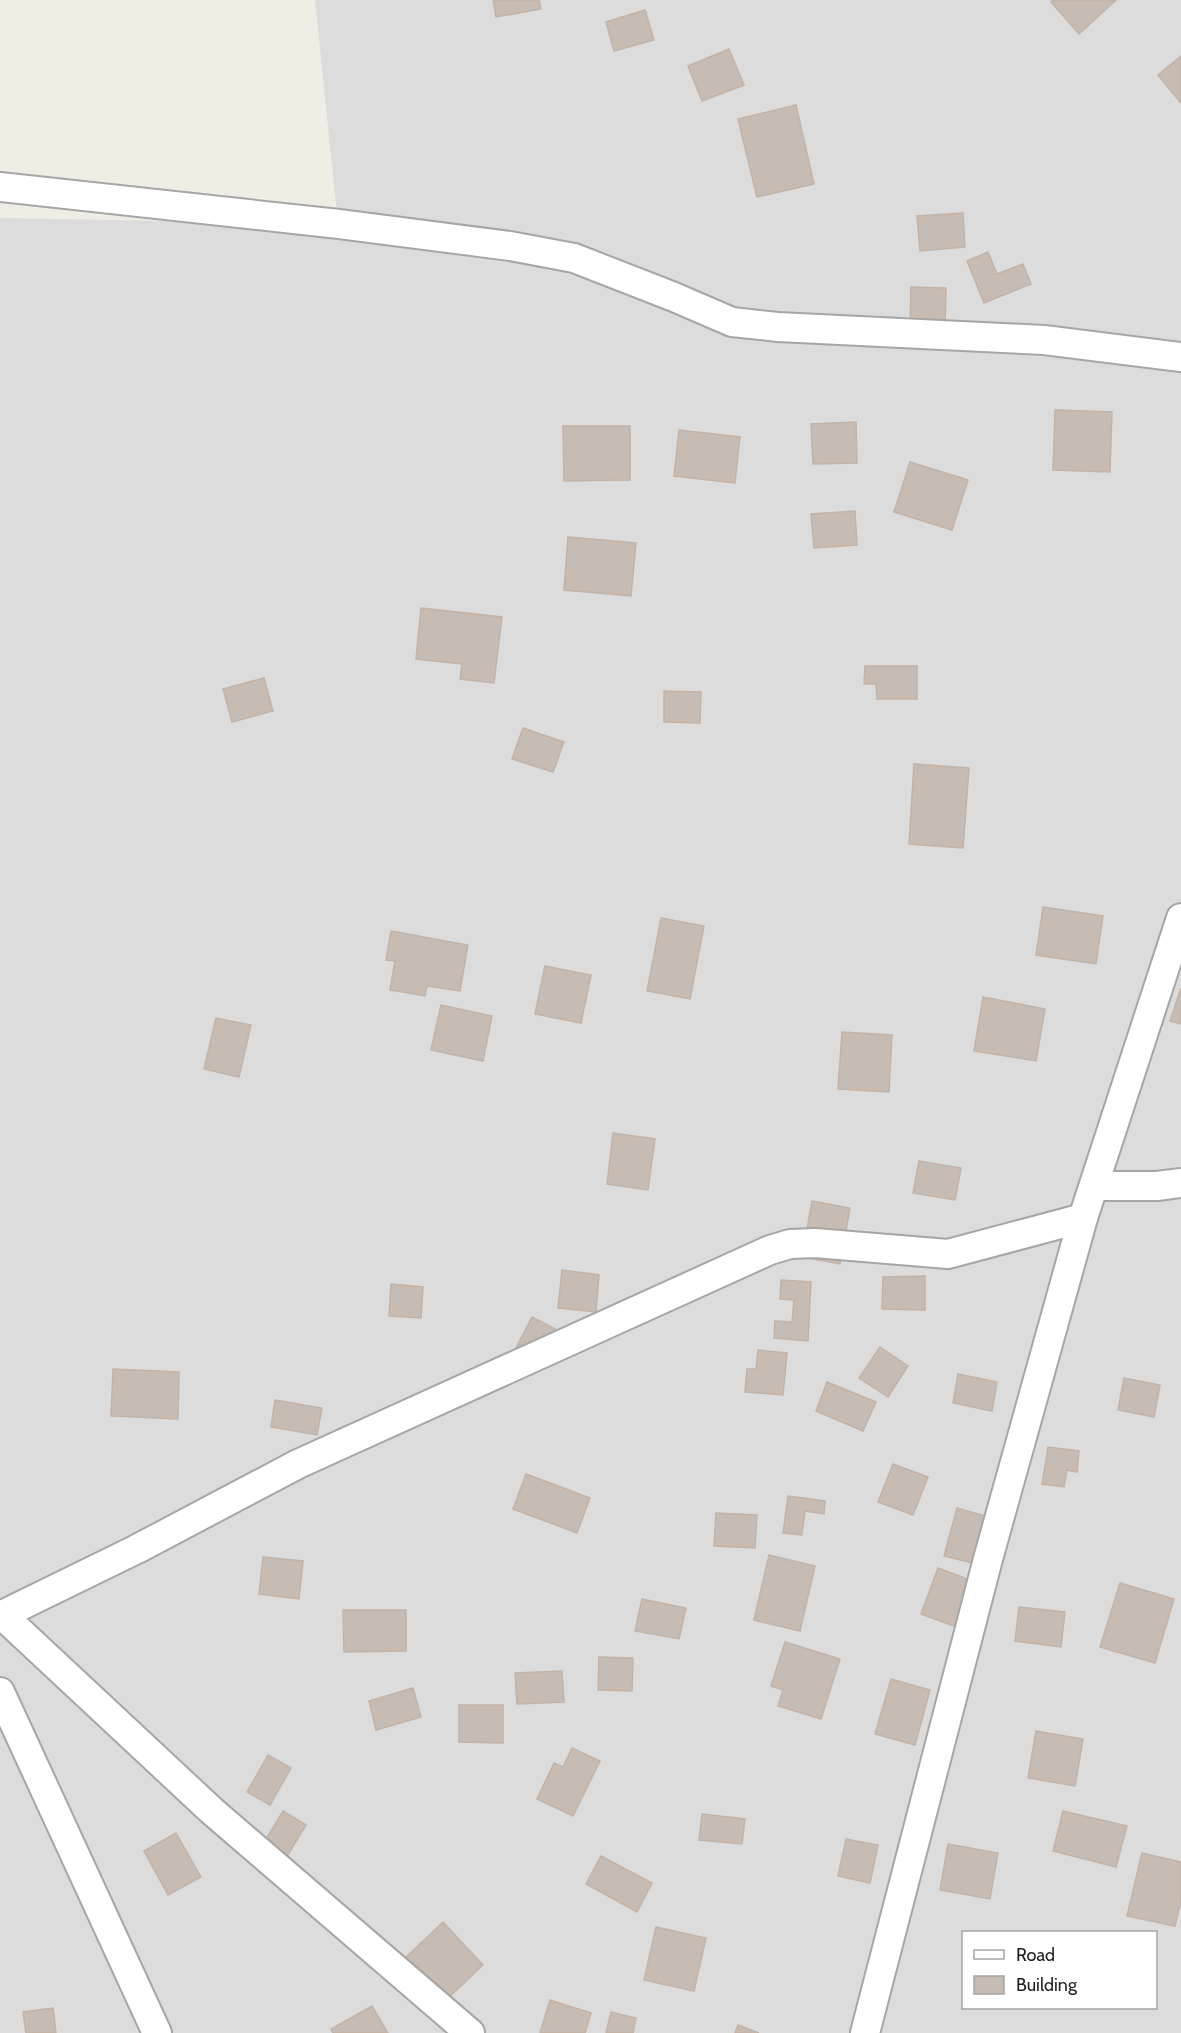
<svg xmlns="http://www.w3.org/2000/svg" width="1181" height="2033" font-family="Cabin,sans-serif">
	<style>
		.residential { fill: #dddcdc; fill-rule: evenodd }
		.building { fill: #c6bcb4; stroke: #c3b3a7; stroke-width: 1.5 }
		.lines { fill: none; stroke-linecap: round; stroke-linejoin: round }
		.minor-casing { stroke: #a6a6a6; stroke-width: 32 }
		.minor { stroke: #fff; stroke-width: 28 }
	</style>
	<rect width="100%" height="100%" fill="#f0ede5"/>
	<path class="residential" d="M315 0H1181V2033H0V218L338 224ZM964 1932H1156V2008H964Z"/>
	<g class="building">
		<polygon points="493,0 539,0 541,9 496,17"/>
		<polygon points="1053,0 1116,0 1079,34 1051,2"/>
		<polygon points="645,10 654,40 614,51 606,22"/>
		<polygon points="729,49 744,85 702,101 688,66"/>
		<polygon points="1181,56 1181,103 1158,75"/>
		<polygon points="796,105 814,184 757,197 738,119"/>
		<polygon points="963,213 965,247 920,251 917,216"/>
		<polygon points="988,252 997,274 1023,264 1031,284 984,303 967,261"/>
		<polygon points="911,287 946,288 945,330 910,329"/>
		<polygon points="1055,410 1112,412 1110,472 1053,470"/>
		<polygon points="856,422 857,463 813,464 811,424"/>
		<polygon points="563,426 630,426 630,480 564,481"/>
		<polygon points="679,430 740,437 735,483 674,476"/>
		<polygon points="910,462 968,480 952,530 894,512"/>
		<polygon points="855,511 857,545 814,548 811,514"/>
		<polygon points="568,537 636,543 631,596 564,590"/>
		<polygon points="421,608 502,617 494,683 460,679 462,664 416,659"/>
		<polygon points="865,666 917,666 917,699 877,699 876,684 864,684"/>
		<polygon points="264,678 273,711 232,722 223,689"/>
		<polygon points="664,691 701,692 700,723 664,722"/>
		<polygon points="523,728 564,742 553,772 512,759"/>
		<polygon points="914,764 969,768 963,848 909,844"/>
		<polygon points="1043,907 1103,916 1096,964 1036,955"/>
		<polygon points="661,918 704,926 690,999 647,991"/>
		<polygon points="391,931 468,945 460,991 427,986 425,996 390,990 395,961 386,960"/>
		<polygon points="545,966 591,975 581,1023 535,1014"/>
		<polygon points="1181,988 1181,1024 1170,1021"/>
		<polygon points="983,997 1045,1009 1036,1061 974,1051"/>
		<polygon points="441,1005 492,1016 483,1061 431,1050"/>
		<polygon points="216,1018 251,1025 239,1077 204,1069"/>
		<polygon points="842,1032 892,1035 889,1092 838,1089"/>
		<polygon points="613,1133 655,1139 648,1190 607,1184"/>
		<polygon points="919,1161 961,1168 955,1200 913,1193"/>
		<polygon points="812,1201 850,1208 840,1264 802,1257"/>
		<polygon points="562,1270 599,1275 596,1312 558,1308"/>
		<polygon points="925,1276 925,1310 882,1309 883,1277"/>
		<polygon points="781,1280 811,1282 808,1341 774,1338 775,1321 792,1322 794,1300 780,1299"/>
		<polygon points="391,1284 423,1287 421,1318 389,1316"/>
		<polygon points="532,1317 565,1334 550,1364 516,1348"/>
		<polygon points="880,1347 908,1366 888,1397 859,1378"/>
		<polygon points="758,1350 787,1353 783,1395 745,1392 747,1369 756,1369"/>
		<polygon points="113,1369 179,1372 178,1419 111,1416"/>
		<polygon points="958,1374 997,1382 992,1411 953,1403"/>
		<polygon points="1124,1378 1160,1385 1154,1417 1118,1410"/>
		<polygon points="827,1382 876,1402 863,1431 816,1411"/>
		<polygon points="275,1400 322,1408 317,1435 271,1427"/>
		<polygon points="1048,1447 1079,1451 1077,1472 1067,1470 1064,1487 1042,1484"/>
		<polygon points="893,1464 928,1477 913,1515 878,1502"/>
		<polygon points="526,1474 590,1498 577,1533 513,1509"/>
		<polygon points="788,1496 825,1501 824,1514 805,1511 802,1535 783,1533"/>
		<polygon points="957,1508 985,1516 973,1563 944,1556"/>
		<polygon points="716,1513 757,1515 755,1548 714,1546"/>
		<polygon points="769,1555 815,1566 800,1631 754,1620"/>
		<polygon points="263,1557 303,1561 299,1599 259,1594"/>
		<polygon points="938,1568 970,1580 954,1626 921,1614"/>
		<polygon points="1120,1583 1174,1599 1155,1663 1100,1647"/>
		<polygon points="642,1599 686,1608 679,1639 635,1631"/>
		<polygon points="1019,1607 1065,1612 1061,1647 1015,1641"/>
		<polygon points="343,1610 406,1610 406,1651 344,1652"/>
		<polygon points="785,1642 840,1659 821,1719 778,1706 783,1690 771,1686"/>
		<polygon points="599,1657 633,1658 632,1691 598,1690"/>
		<polygon points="562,1671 564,1702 517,1704 515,1673"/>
		<polygon points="891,1679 930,1690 915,1745 875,1734"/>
		<polygon points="413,1688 421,1717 376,1730 369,1701"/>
		<polygon points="459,1705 503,1705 503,1743 459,1742"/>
		<polygon points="1036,1731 1083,1739 1075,1786 1028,1778"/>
		<polygon points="572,1748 600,1761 573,1816 537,1799 554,1763 563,1767"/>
		<polygon points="268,1755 291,1768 270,1805 247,1792"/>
		<polygon points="283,1811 306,1825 286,1858 263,1844"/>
		<polygon points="1063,1811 1127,1826 1116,1867 1053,1851"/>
		<polygon points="702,1814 745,1819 742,1844 699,1840"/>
		<polygon points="176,1833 201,1877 168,1895 144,1851"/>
		<polygon points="846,1839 878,1845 870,1883 838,1876"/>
		<polygon points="948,1844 998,1853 990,1899 940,1890"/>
		<polygon points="1142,1853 1181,1862 1181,1901 1175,1926 1127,1916"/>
		<polygon points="601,1856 652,1883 637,1912 586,1884"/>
		<polygon points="443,1922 483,1965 442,2004 401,1962"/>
		<polygon points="656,1927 706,1938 694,1991 644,1980"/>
		<polygon points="550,2000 591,2013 585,2033 540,2033"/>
		<polygon points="372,2006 388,2033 333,2033 331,2029"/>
		<polygon points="53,2008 56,2033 26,2033 23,2012"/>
		<polygon points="611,2012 636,2018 633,2033 606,2033"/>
		<polygon points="738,2025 759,2033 735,2033"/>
	</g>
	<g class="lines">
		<defs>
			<g id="minor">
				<polyline points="0,187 339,224 510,246 574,258 674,297 732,322 778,327 1044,340 1181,357"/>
				<polyline points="1094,1186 1157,1186 1181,1183"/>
				<polyline points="2,1615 212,1811 470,2033"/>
				<polyline points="0,1616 137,1549 298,1464 770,1250 790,1244 815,1243 948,1254 1083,1218"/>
				<polyline points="0,1692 157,2033"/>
				<polyline points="865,2033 988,1559 1083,1218 1181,918"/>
			</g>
		</defs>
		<use href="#minor" class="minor-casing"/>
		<use href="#minor" class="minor"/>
	</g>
	<rect x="962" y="1931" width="195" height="78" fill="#ffffff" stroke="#a5a5a5" stroke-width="1.5"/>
	<rect x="974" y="1950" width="30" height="9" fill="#ffffff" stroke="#a5a5a5" stroke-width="1.5"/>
	<text x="1016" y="1961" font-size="18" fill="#1f1f1f">Road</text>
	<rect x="974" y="1976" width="30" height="18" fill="#c6bcb4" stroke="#a5a5a5" stroke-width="1.5"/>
	<text x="1016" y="1991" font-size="18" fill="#1f1f1f">Building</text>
</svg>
